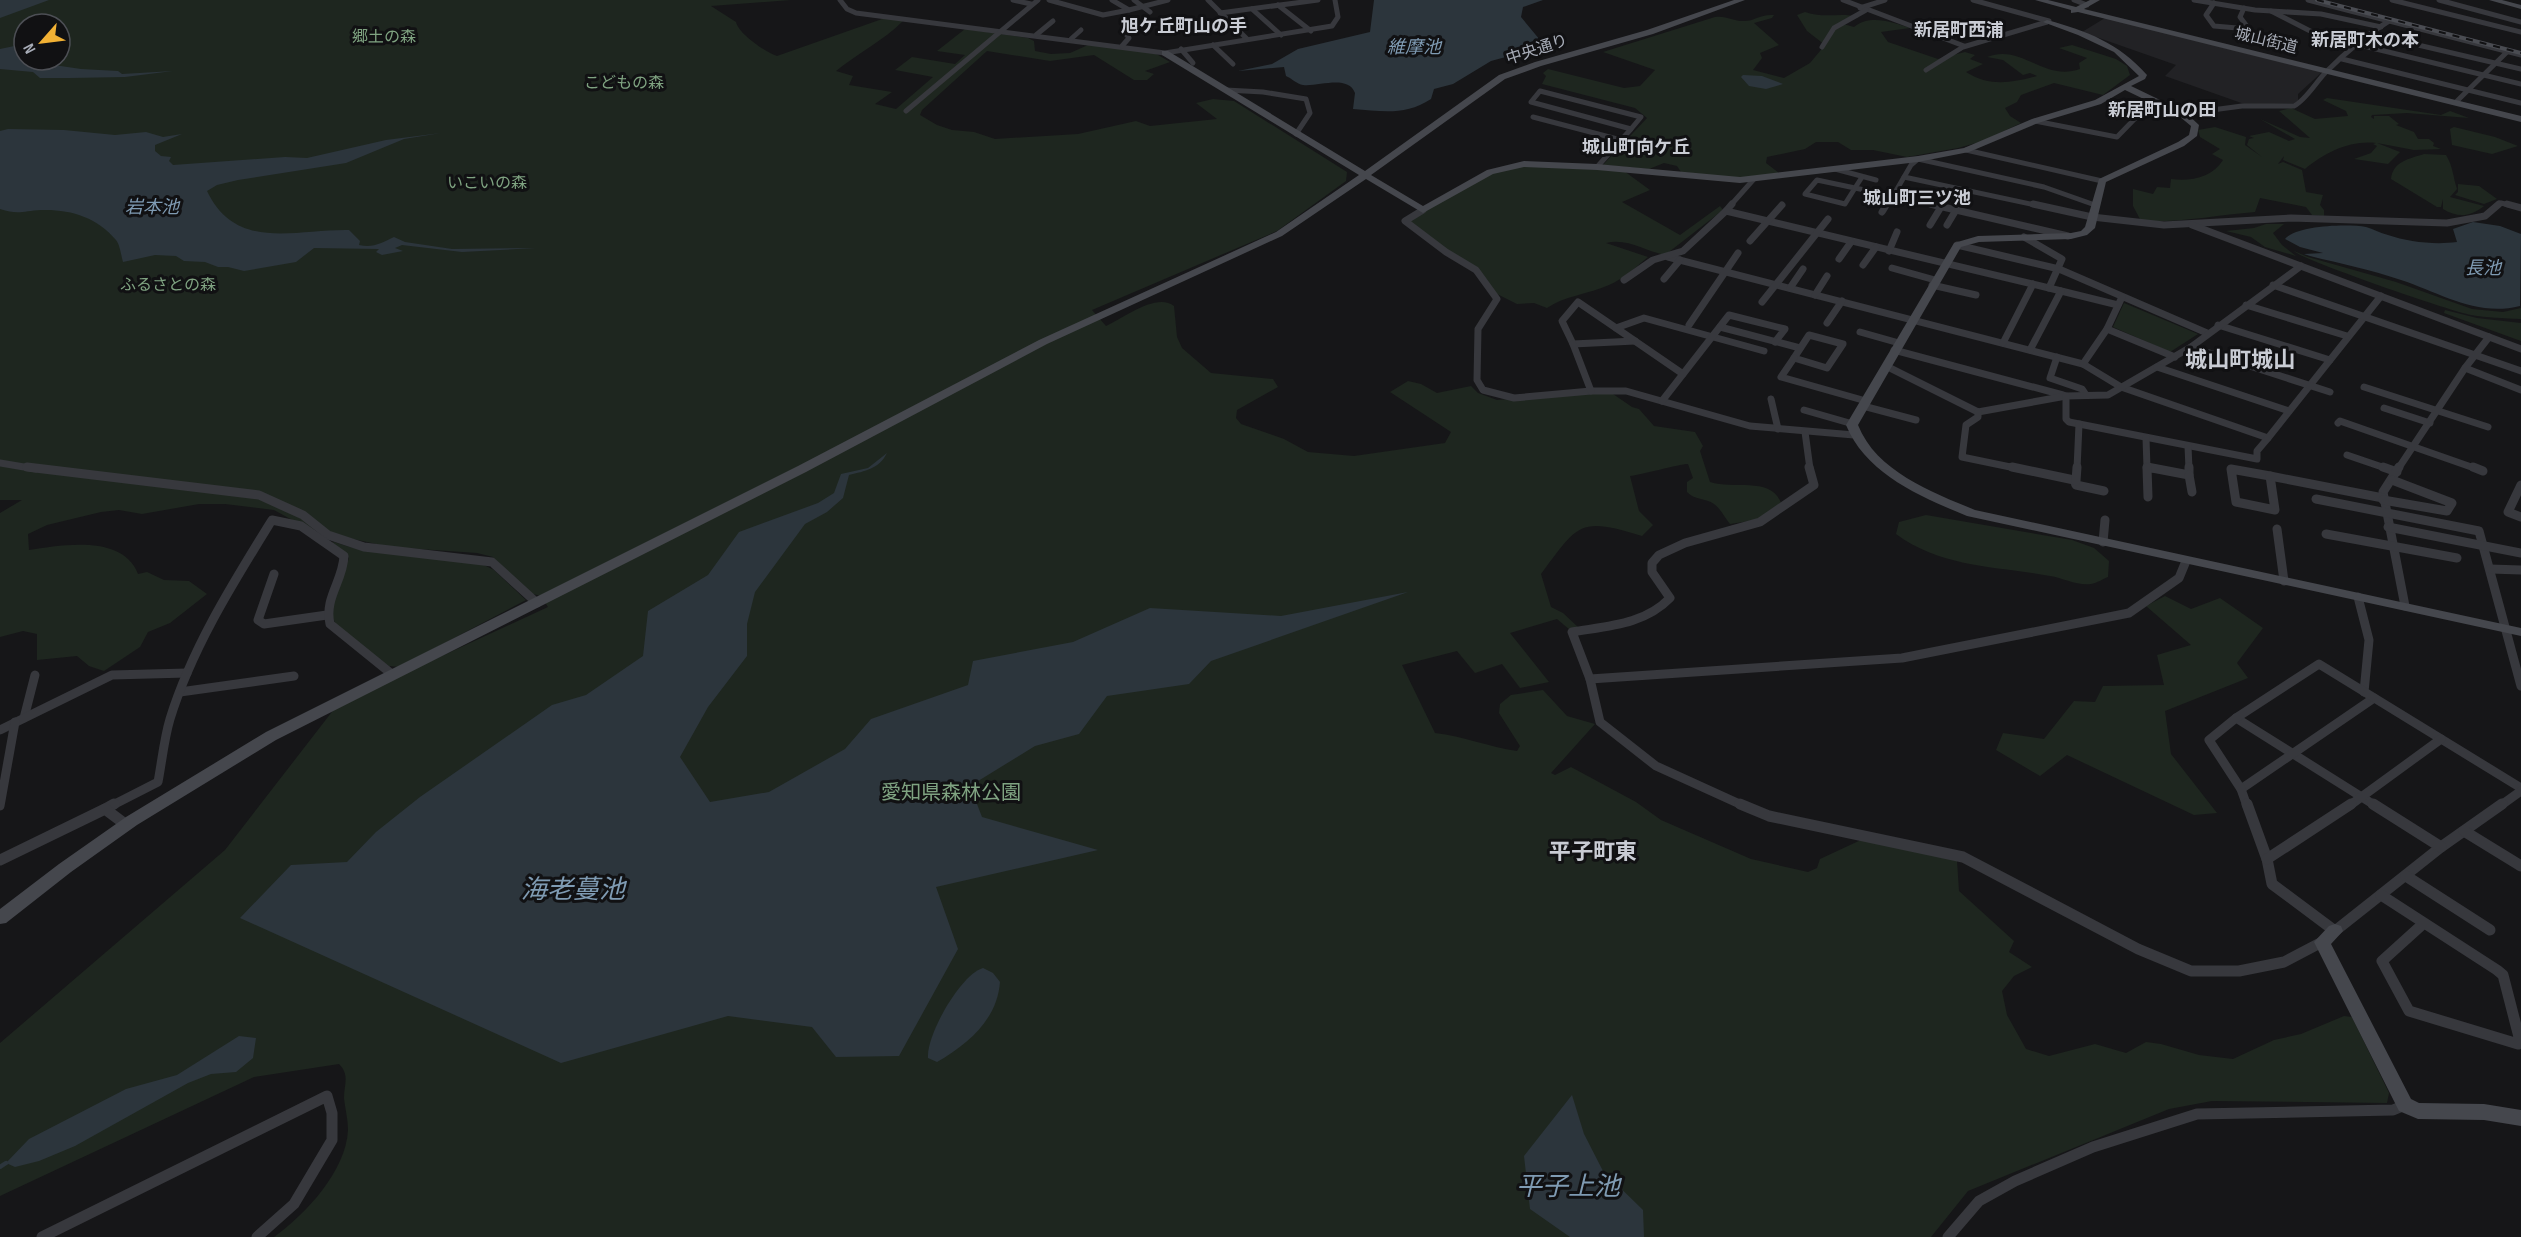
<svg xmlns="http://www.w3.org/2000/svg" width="2521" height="1237" font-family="'Sofia Sans Condensed','Noto Sans JP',sans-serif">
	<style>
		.built { fill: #222225 }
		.green { fill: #1e261f; fill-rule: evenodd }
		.water { fill: #2c353c }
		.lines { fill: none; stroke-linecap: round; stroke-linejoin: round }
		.stream { stroke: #2c353c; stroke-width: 4.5 }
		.street-far3 { stroke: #37383d; stroke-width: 5 }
		.street-far2 { stroke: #37383d; stroke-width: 7 }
		.street-far1 { stroke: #37383d; stroke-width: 9 }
		.street { stroke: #37383d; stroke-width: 11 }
		.secondary { fill: #45474d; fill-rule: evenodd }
		.rail-casing { stroke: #4a4c52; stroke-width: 4 }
		.rail { stroke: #111113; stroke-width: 2; stroke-dasharray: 7; stroke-linecap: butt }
		.labels { text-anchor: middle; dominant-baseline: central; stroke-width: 6; stroke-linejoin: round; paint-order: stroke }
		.far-park-label { font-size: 16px; fill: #7fa381; stroke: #111113 }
		.far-street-label { font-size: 16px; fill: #a8adb8; stroke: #111113 }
		.far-quarter-label { font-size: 18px; font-weight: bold; fill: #c9ccd4; stroke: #111113 }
		.far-water-label { font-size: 18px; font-style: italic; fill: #7f9bb3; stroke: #111113 }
		.park-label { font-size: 20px; fill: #7fa381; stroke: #111113 }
		.quarter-label { font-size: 22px; font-weight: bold; fill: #c9ccd4; stroke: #111113 }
		.near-water-label { font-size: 26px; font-style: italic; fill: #7f9bb3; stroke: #111113 }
	</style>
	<rect width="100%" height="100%" fill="#161618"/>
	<polygon class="built" points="2105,18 2322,72 2298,94 2298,103 2247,105 2165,76 2176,65 2082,32"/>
	<g class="green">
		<path d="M0 0H791L711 6 736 22C738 33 765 52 777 56L885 18 903 21C883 41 858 53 836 71L853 76 849 85 892 92 875 104 896 109 933 77 895 70 912 57 955 64 965 55 937 51 965 29 1028 38 1034 41 1035 51 1051 54 1070 53 1088 45 1153 52 1170 62 1145 71 1154 74 1147 80H1134L1094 55 1050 61 987 51 922 110 920 115 937 125 952 130 974 132 995 139 1078 134 1136 121 1150 126 1217 119 1196 103 1213 99 1234 101 1347 172 1346 181 1277 231 1092 310 1106 326C1123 318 1157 292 1174 306L1177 337 1182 348 1211 373 1273 379 1278 387 1237 410 1236 418 1241 424 1284 439 1308 452 1354 456 1445 443 1451 432 1390 392 1408 381 1421 384 1437 393 1471 386 1478 393 1497 400 1591 392 1613 394 1632 407 1639 409 1654 426 1695 432 1703 446 1700 451 1710 482C1734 490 1771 476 1781 503L1756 520 1730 524C1725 518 1721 509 1714 504 1706 498 1694 500 1687 492V482L1693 478 1688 464C1684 463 1640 475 1630 476L1639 511 1653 525 1642 536C1578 516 1578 525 1541 574L1551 607 1563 613 1579 628 1570 630 1557 619 1510 633 1549 682 1520 688 1502 664 1475 673 1457 651 1402 665 1435 733C1463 736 1489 747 1517 751L1520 746 1499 713 1500 704 1511 695 1543 690 1567 716 1595 724 1551 773 1555 775 1571 767 1636 802 1661 820 1751 859 1808 872 1817 868 1820 859 1863 839 1957 861 1959 891 2014 941 2009 952 2032 967 2014 976 2002 991 2007 1015 2026 1049 2049 1056 2095 1044 2126 1053 2146 1042 2161 1044 2199 1055 2233 1059 2274 1040 2301 1034 2344 1016 2352 1017 2389 1093 2387 1103 2212 1101 2169 1109 1968 1191 1931 1237H274C306 1214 346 1171 348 1130 348 1119 345 1108 344 1098 344 1084 350 1075 339 1064L254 1077 0 1196V1043L225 850 338 704 548 607 541 596 533 594 518 583 493 557 477 553 390 547 330 534 308 514 263 493 0 462ZM24 24H60V60H24Z"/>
		<path d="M1805 12C1826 19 1839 12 1859 17L1843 24 1854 27C1870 14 1892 22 1910 28L1881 32 1888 42 1938 59 1965 52 1975 55 1970 59 1983 64 1966 72C1989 87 2012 83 2037 76L2030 73 2023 75 2003 60 1987 57C2022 43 2043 82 2080 69L2079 63 2087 58 2059 48 2072 45 2116 59 2127 66 2130 75 2103 95 2054 83 2021 95 2017 102 2005 108 2010 116 2021 123 1983 141 1958 148 1907 157 1873 150H1851L1838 142H1816L1805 149 1767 157 1766 163 1779 173 1739 178 1681 172 1677 166 1664 163 1649 169 1603 165 1647 118 1635 108 1542 84 1546 76 1543 73 1548 69 1624 88 1640 86 1655 70 1603 52 1715 17C1726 15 1735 22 1745 21 1754 21 1760 14 1774 15L1772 18 1754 23 1779 45 1760 53 1762 58 1753 70 1784 78 1810 63 1825 45 1807 31 1797 15Z"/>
		<path d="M2327 98 2441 115 2450 111 2469 118 2407 113 2372 115 2371 117 2374 119V116H2389L2399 124 2396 125 2414 132 2418 139H2429L2434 143 2433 146 2441 149 2414 150 2377 143 2400 152 2388 164 2354 159 2371 153 2377 146 2373 144 2376 143C2350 140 2324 153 2305 169L2283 160 2284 156 2278 164 2283 162 2302 170 2306 192 2323 195 2320 205 2324 210V216L2312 215 2306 207 2260 198 2255 212C2217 215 2180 223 2141 221L2133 206V189L2153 194 2157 187 2170 188 2171 179C2190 182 2213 177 2223 160L2212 154 2220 149 2200 137 2198 130 2215 127 2246 137 2245 145 2262 157 2247 145 2249 139 2254 138 2249 136 2269 132 2289 141 2295 139 2260 119 2300 137 2310 138 2279 111 2291 108 2315 119 2348 116 2346 111 2323 100Z"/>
		<polygon points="2454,127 2495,137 2518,146 2492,154 2452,145 2450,129"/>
		<path d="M2424 154 2446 155C2453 166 2453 177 2457 189L2450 197 2484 206C2470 217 2458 218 2443 209V199L2441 207H2437L2391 179C2393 161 2409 159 2424 154Z"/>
		<path d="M1525 166 1624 171 1650 190 1622 202 1680 235 1720 206 1723 210 1665 255C1644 251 1628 238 1606 243L1648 257C1636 267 1623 279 1609 285 1589 294 1564 296 1547 308L1534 303 1517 304 1495 293 1477 269 1447 251 1407 221 1491 173Z"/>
		<polygon points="2458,184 2479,186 2497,199 2484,204 2455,195 2458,192"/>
		<polygon points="2266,224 2284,224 2273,233 2282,245 2296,256 2265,247 2251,237 2226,231 2254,228"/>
		<path d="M2294 251 2308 257 2396 282 2472 309 2503 312 2521 308V319C2504 318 2487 318 2471 315 2450 311 2302 260 2294 251Z"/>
		<polygon points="2124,303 2198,334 2170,352 2113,327"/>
		<polygon points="2445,310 2477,318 2521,323 2521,341 2444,313"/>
		<path d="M0 466 259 499 295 514 313 528 314 532 274 510 225 504H199L142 514 119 510 101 512 47 525 28 534 29 550C62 545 123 534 138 574L147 572 164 580 189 581 207 594 170 623 148 632 140 647 104 671 89 666 77 656 37 660V634L23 631 0 637V513L22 500H0Z"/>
		<path d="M1926 515 2072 540 2094 548 2109 561 2108 577C2103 579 2097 583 2091 584 2078 586 2063 578 2050 576 1997 566 1942 568 1896 534L1899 522Z"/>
		<path d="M334 542 350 547 480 563 494 570 526 600 399 667 389 666C370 652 335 635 330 610L349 558 331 543Z"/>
		<polygon points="2165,596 2191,609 2220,598 2263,628 2237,663 2248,678 2165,711 2171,754 2217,813 2194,815 2067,755 2040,776 1996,750 2003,733 2044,739 2074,701 2095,702 2103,686 2164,685 2157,655 2191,645 2146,606"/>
	</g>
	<g class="water">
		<polygon points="0,0 49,0 0,18"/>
		<path d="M1374 0H1543L1523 7 1521 17 1540 40 1550 45 1491 61 1453 84 1434 89 1431 99C1405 116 1382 111 1353 109L1355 93C1348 74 1318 87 1303 85 1297 84 1291 78 1286 76L1284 67 1238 71 1272 64 1298 49 1370 32Z"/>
		<polygon points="24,44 24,60 42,60 54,65 81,69 118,71 122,74 173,71 125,77 70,78 40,78 33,72 0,69 0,49"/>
		<polygon points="1743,75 1762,76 1783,84 1766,89 1749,86 1741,77"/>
		<path d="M8 129 64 130 115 135 146 132 163 137 182 134 155 145V151L161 156 171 157 169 161 173 165 285 157 307 158 386 140 441 133 404 139 346 163 238 180 217 185 207 191C236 252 295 229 349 230L360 241 359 245C374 248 381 243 394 237L405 242 452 249 536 248 462 252 402 245 395 248 403 251 382 255 376 252 379 249 314 248 296 262 244 271 228 267H218L205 262 184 261 176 256 155 255 123 262C121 255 120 245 116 240 97 217 70 209 41 210 23 211 18 215 0 209V131Z"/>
		<path d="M2473 222 2500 226 2521 234 2520 306C2476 317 2441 293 2401 280 2369 269 2342 264 2310 256L2304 254 2323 253 2300 247 2285 239C2297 225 2348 224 2366 227 2373 229 2380 233 2388 235 2408 242 2435 245 2457 242L2453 229Z"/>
		<path d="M887 453C879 469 865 471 849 475L843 498 827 512 805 524 755 592 747 624V656L708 707 680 757 710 802 769 792 845 749 871 719 968 685 973 661 1073 642 1150 608 1281 616 1408 592 1211 661 1189 684 1107 696 1079 734 1035 746 970 786 982 817 1098 850 936 887 958 949 899 1056 836 1057 812 1027 728 1016 561 1063 240 918 291 865 347 862 376 832 420 797 552 705 586 695 643 656 648 611 708 575 739 532 818 503 834 493 841 474 868 468Z"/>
		<path d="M983 968 993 973 1000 982C997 1020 968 1044 937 1062L928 1058C926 1035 961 974 983 968Z"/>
		<polygon points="239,1036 256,1038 253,1058 236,1072 211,1074 188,1083 75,1146 39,1161 15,1167 6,1163 29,1139 126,1089 177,1075"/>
		<polygon points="1572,1095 1584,1134 1603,1171 1643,1210 1644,1237 1570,1237 1530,1209 1524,1156"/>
	</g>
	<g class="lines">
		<polyline class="stream" points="0,1167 6,1163"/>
		<g class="street-far3">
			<polyline points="840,0 847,9 856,13 1165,53 1332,26 1338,17 1335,0"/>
			<polyline points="1013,0 1031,4"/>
			<polyline points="1049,0 1103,15 1129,10"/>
			<polyline points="1112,0 1129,10 1168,0"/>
			<polyline points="1134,0 1150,12"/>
			<polyline points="1208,0 1247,39"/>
			<polyline points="1843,0 1964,46"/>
			<polyline points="1973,0 2049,21"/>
			<polyline points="2074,0 2087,5"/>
			<polyline points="2194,0 2255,10 2321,14 2381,27"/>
			<polyline points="2308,0 2521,55"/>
			<polyline points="2392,0 2521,32"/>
			<polyline points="2439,0 2521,22"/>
			<polyline points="2214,3 2206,15 2214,26 2249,29 2240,17 2244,8"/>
			<polyline points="1278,5 1311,31"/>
			<polyline points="1860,8 1885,0"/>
			<polyline points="1252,9 1281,35"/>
			<polyline points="2271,11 2318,35 2521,84"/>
			<polyline points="1220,13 1318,0"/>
			<polyline points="2371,34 2521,69"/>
			<polyline points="1036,35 1053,21"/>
			<polyline points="1071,39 1081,30"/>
			<polyline points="1213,45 1233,64"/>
			<polyline points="1122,46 1129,38 1125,33"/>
			<polyline points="1822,47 1834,28 1866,10"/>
			<polyline points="1181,49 1193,63"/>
			<polyline points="2342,59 2521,103"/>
			<polyline points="1926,70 1963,47 2047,22"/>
			<polyline points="1226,90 1263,92 1306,99 1310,113 1296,134"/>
			<polygon points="1540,91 1641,117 1631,129 1531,102"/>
			<polyline points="2457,101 2508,51"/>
			<polyline points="906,111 1038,0"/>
			<path d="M2182 114 2242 106H2294C2306 100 2316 82 2326 72 2345 53 2366 35 2389 21"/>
			<polyline points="1533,117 1621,140"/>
			<polyline points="2035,121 2117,137 2153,100"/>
			<polyline points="1966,150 2102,181"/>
			<polyline points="1597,167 1631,129"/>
			<polyline points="1835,169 1876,180"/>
			<polyline points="1904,177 2040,206"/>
			<polygon points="1817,180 1855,188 1845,204 1805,194"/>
			<polyline points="1855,188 1893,196 1886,206"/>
			<polyline points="1855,188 1862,177"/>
			<polyline points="1730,206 1754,179"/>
			<polyline points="1936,206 1893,196 1911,165 1918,159 2044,187 2095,205"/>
			<polyline points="2497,206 2501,203 2513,206"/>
		</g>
		<g class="street-far2">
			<polyline points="1732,204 1726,211 2049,288 2062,259 2024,237"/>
			<polyline points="1930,204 2068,236"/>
			<polyline points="2033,204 2092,217 2164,225 2291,218 2447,223 2485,216 2499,204"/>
			<polyline points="2507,204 2521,208"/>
			<polyline points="1423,210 1405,221 1446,252 1476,270 1497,299 1478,329 1477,380 1483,390 1514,398 1591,391 1626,391 1750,426 1854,435"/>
			<polyline points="1882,212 1887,204"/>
			<polyline points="1930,225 1941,207"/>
			<polyline points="1947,225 1956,210"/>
			<polyline points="2192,225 2521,349"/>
			<polyline points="1750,241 1782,205"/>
			<polyline points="1957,245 2059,269 2207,333"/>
			<polyline points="1889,251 1897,232"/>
			<polyline points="1668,257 2083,364 2121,387 2268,438 2381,296"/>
			<polyline points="1839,259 1851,242"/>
			<polyline points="1863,265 1876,247"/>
			<polyline points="1892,268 1935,280"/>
			<polyline points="1664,279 1680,260"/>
			<polyline points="1624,280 1653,260 1683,251 1726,211"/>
			<polyline points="1932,285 1976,295"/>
			<polyline points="2273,285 2521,371"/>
			<polyline points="1790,288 1803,269"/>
			<polyline points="2049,288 2118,305"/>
			<polyline points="1815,295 1827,276"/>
			<polyline points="1762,302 1828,219"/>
			<polyline points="2246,305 2347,336"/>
			<polyline points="1827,323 1842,301"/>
			<polyline points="1689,325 1738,253"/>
			<polyline points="2218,325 2330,360"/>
			<polyline points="1720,327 1800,348"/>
			<polyline points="1616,328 1578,302 1562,321 1573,344 1635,341"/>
			<polyline points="2107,329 2175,357"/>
			<polyline points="1860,332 1899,343"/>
			<polygon points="1809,335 1843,344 1827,368 1794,358"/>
			<polyline points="2003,343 2033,284"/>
			<polyline points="1573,344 1591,391"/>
			<polyline points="2191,347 2330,392"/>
			<polyline points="1894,350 2063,395"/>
			<polyline points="2030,350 2061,291"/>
			<polyline points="2057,357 2050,378 2082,389 2086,395"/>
			<polyline points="1794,358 1781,377 1866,401"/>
			<polyline points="2083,364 2107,329 2122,297"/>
			<polyline points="1886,366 1978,412 2066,396 2108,395 2191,347 2301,266"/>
			<polyline points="2157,367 2289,411"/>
			<polyline points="2465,368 2521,390"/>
			<polyline points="1683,374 1616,328 1644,318 1764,351"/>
			<polyline points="2364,387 2488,427"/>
			<polyline points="2066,396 2066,419 2069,422 2257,459 2257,451 2268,438"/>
			<polyline points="1771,399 1778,429"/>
			<polyline points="1662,401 1729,315 1785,329 1775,342"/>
			<polyline points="1863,406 1916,420"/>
			<polyline points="2384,408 2430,423"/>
			<polyline points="1804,410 1853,424"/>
			<polyline points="1978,412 1978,417 1966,425 1962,457 2020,469"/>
			<polyline points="2338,423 2340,421 2477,469"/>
			<polyline points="1805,432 1810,469"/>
			<polyline points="2146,438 2147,468 2152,469"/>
			<polyline points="2188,446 2189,469"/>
			<polyline points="2347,455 2388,469"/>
			<polyline points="0,463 36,469"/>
			<polyline points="2077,469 2079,424"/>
			<polyline points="2398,469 2465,368 2489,337"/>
		</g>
		<g class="street-far1">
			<polyline points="27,467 259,495 303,515 328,535 364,547 492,562 537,603"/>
			<polyline points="2012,467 2074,480 2076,485 2104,491"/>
			<polyline points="2147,467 2189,475 2189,467"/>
			<polyline points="2383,467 2397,472"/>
			<polyline points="2399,467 2383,492 2405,606"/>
			<polyline points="2473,467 2483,471"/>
			<polyline points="2147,468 2148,497"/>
			<polygon points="2231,469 2270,476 2275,510 2236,502"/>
			<polyline points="2189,475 2192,492"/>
			<polyline points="2270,476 2383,498"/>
			<polyline points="2076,481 2077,467"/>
			<polyline points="2521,485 2508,512 2521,517"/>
			<polyline points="2316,499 2479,531 2521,686"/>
			<polyline points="2383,500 2447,511 2452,503 2392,480"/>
			<polyline points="2388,527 2521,553"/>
			<polyline points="2277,529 2284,581"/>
			<polyline points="2326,534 2457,558"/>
			<polyline points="2103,542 2105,520"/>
			<polyline points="2490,569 2521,570"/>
			<polyline points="274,574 258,620 264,624 327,615"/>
			<polyline points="2358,597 2369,640 2364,692"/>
			<polyline points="1590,679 1902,658 2129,613 2179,578 2186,561"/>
			<polyline points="180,692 294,676"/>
			<polyline points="24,718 35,675"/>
			<polyline points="2236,718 2376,806"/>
			<polyline points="0,730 112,675 187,673"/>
			<polyline points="2241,789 2374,698"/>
			<polyline points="0,806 15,722"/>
			<path d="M111 806 158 782C162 761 164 739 170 719 192 648 233 583 272 520L301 526 344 556C343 581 324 598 330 624L393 675"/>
			<path d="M1744 806 1656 766 1600 722 1590 679 1572 632C1607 626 1644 625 1670 598L1652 572V563L1659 555 1685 543 1760 522 1814 485 1809 467"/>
			<polyline points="2247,806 2241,789 2209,740 2236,718 2319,664 2521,788"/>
			<polyline points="2349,806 2441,739"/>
			<polyline points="2500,806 2521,791"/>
		</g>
		<g class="street">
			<polyline points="1740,804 1769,816 1963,857 2138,949 2191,971 2239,971 2284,962 2322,942"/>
			<polyline points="2247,804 2267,859 2272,884 2335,931 2441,847 2502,804"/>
			<polyline points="2373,804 2441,847"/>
			<polyline points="105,809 114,804"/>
			<polyline points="2464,831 2521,866"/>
			<polyline points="2267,859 2351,804"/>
			<polyline points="0,860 105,809 125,824"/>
			<polyline points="2406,876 2490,930"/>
			<polyline points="2381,895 2497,970 2503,975 2520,1041 2518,1044 2409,1011 2382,961 2424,923"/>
			<polyline points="42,1237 327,1096 332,1113 332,1140 294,1204 257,1237"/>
			<polyline points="1948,1237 1979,1201 2015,1181 2093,1147 2197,1114 2393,1110 2405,1105"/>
		</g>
		<g class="secondary">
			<path d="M1734 0H1745L1653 34 1541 66 1505 79 1371 175 1423 206 1487 170 1524 161 1597 164 1740 177 1918 156 1964 148 2032 119 2095 100 2139 76 2114 52 2078 35 2043 22 2047 20C2087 31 2119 43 2147 75L2145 79 2131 86 2185 112 2199 125 2197 136 2184 146 2106 182 2095 228 2087 235 2071 239 1979 242 1961 247 1858 425C1876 471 1931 492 1975 510L2521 628V636L1967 516C1921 497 1866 474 1846 425L1954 243 1978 236 2071 233 2081 231 2085 227 2099 179 2178 142 2189 135 2191 126 2179 116 2125 90 2101 104 2038 123 1969 152 1918 162 1740 183 1597 170 1524 167 1493 174 1423 213 1366 179 1282 236 1047 344 806 472 276 740 137 825 71 872 6 923 0 924V909L59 864 126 817 266 732 798 466 1039 340 1276 232 1359 175 1162 55V51H1168L1365 171 1499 75 1535 62 1647 30Z"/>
			<polygon points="2035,0 2048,0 2076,7 2090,0 2100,0 2084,9 2521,116 2521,122 2078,12 2071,13 2071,10"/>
			<polygon points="2489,0 2502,0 2521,5 2521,9"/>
			<polygon points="2335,924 2341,926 2343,931 2331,944 2411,1099 2419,1103 2484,1104 2521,1110 2521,1126 2484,1120 2418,1119 2399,1111 2314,942 2329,926"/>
		</g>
		<defs>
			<polyline id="rail" points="2317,0 2521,53"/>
		</defs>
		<use href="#rail" class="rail-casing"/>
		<use href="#rail" class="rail"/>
	</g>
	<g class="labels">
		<g class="far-park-label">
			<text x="384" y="37">郷土の森</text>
			<text x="624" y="83">こどもの森</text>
			<text x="487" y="183">いこいの森</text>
			<text x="168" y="285">ふるさとの森</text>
		</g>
		<g class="far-street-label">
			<text transform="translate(2266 41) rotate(14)">城山街道</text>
			<text transform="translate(1537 50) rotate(-18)">中央通り</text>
		</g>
		<g class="far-quarter-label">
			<text x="1184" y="26">旭ケ丘町山の手</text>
			<text x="1959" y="30">新居町西浦</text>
			<text x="2365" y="40">新居町木の本</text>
			<text x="2162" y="110">新居町山の田</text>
			<text x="1636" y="147">城山町向ケ丘</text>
			<text x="1917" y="198">城山町三ツ池</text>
		</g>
		<g class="far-water-label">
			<text x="1414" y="47">維摩池</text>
			<text x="152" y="207">岩本池</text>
			<text x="2483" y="268">長池</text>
		</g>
		<g class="park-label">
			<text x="951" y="793">愛知県森林公園</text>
		</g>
		<g class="quarter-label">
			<text x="2240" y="360">城山町城山</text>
			<text x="1593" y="852">平子町東</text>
		</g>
		<g class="near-water-label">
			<text x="573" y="890">海老蔓池</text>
			<text x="1568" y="1187">平子上池</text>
		</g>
	</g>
	<g transform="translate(42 42) rotate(242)"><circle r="28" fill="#111113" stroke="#4d4f55" stroke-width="1.5"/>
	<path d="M0-4.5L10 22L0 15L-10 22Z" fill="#f2b134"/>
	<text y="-9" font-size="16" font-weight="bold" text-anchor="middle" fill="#a8adb8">N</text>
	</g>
</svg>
